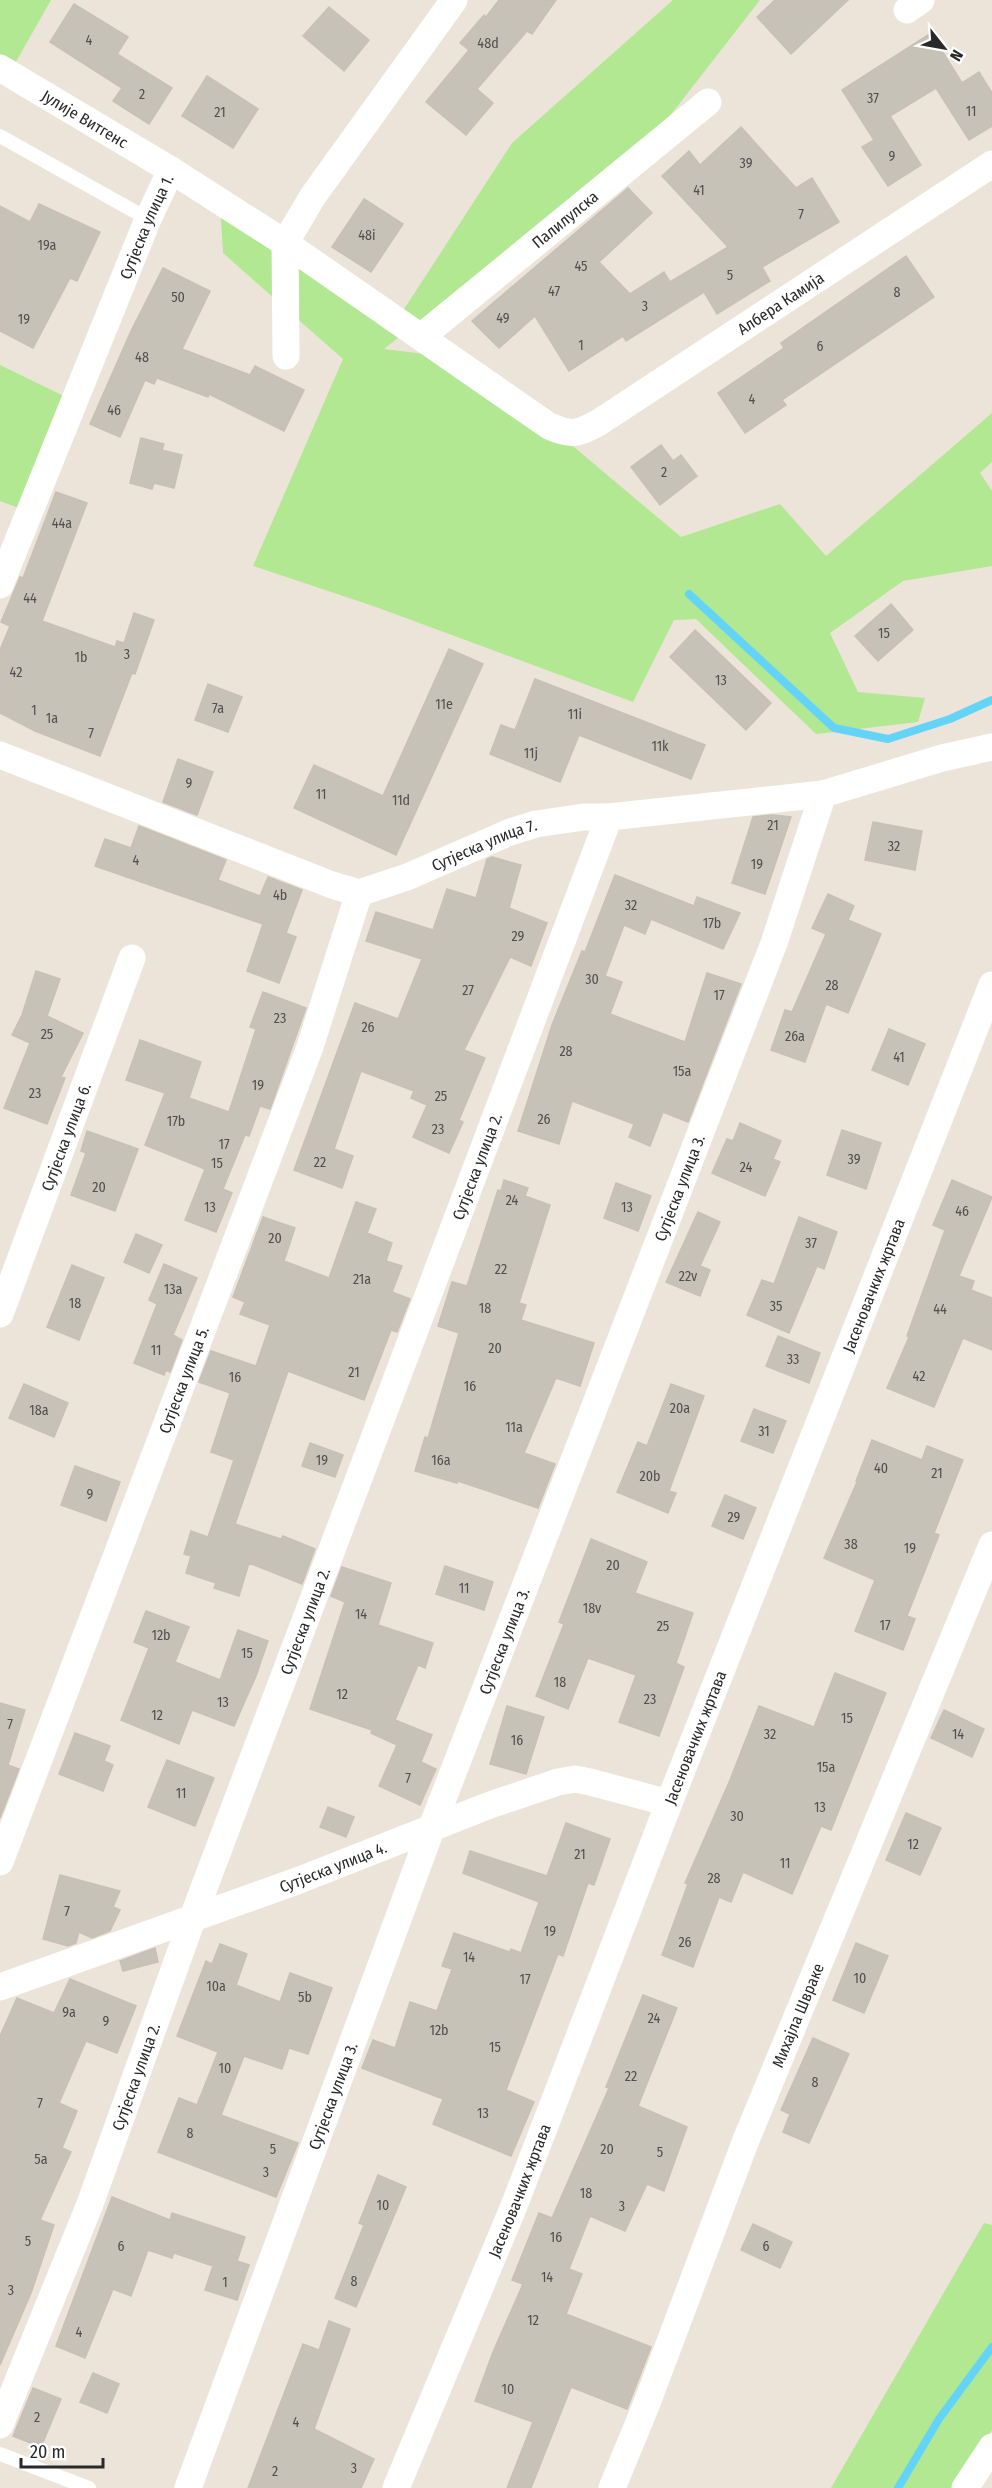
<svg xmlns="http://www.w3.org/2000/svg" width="992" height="2488" font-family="'Fira Sans Condensed',sans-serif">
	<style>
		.green { fill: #b1e891 }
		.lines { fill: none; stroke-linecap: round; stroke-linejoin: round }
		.stream { stroke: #63d4f7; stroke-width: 8 }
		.building { fill: #c7c2b8; stroke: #c8c0b3; stroke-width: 1.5 }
		.lane { stroke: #fff; stroke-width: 14 }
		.street { stroke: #fff; stroke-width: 27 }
		.labels { text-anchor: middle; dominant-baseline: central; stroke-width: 6; stroke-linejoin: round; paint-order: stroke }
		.number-label { font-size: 14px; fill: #504f4d }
		.street-label { font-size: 16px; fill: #292929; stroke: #fff }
	</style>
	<rect width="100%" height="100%" fill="#ece4d9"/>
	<g class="green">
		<polygon points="0,0 51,0 9,74 0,68"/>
		<polygon points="673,0 760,0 662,126 384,349 449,357 549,426 681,537 780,504 826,556 992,413 992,462 980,473 992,491 992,566 903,581 830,633 858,692 925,698 918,722 816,734 696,619 674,620 633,702 376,607 253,566 343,359 223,253 220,202 397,320 512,143"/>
		<polygon points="0,365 74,401 29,512 0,501"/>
		<polygon points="984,2223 992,2225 992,2430 956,2488 831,2488"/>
	</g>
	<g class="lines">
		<g class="stream">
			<polyline points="689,594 834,728 888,739 950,719 992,700"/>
			<polyline points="898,2488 939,2419 992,2347"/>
		</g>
	</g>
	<g class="building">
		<polygon points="499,0 556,0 532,34 527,31 477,89 493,103 466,135 426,102 469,50 460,43 484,15 486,17"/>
		<polygon points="775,0 848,0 791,54 757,17"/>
		<polygon points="74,4 128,37 117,54 172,88 149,124 113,101 122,88 50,42"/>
		<polygon points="329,7 369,40 344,71 303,36"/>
		<polygon points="931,33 962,83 979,72 992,93 992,126 969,140 936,88 890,116 921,165 888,186 862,147 874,140 842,90"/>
		<polygon points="207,76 258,109 233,148 182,116"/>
		<polygon points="741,127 796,188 812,178 839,222 762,267 770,281 717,314 704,292 626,341 623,336 569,371 535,316 499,348 472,321 628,188 652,213 599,262 630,294 664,272 670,282 728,247 662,176 689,151 700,165"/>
		<polygon points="364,199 403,224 371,272 332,247"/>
		<polygon points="39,204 100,232 77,281 70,278 33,348 0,331 0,206 30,222"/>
		<polygon points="906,256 934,297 782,400 786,405 745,433 718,393 784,348 781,343"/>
		<polygon points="163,268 210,291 182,349 250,375 255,366 304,390 284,431 209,394 208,397 157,378 154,384 145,380 120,437 90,424 131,331"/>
		<polygon points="141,438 164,444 162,450 182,455 174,488 154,483 152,489 130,483"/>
		<polygon points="661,445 673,461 681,455 697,476 660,505 631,467"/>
		<polygon points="56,492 87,503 42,621 115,647 117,641 124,643 134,613 154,620 135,674 132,673 100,756 35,731 0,713 0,650 10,626 1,622 20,577 23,578"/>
		<polygon points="891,604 913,630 878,661 855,636"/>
		<polygon points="695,630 771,703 746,730 670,657"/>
		<polygon points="449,649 483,664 396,855 294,808 314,765 383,796"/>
		<polygon points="535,679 705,745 691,779 579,735 560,782 490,754 501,725 515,730"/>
		<polygon points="208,684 242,697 228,732 195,720"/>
		<polygon points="178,759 213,772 197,815 163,802"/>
		<polygon points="772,815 791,817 765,894 732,883 753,817"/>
		<polygon points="873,822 922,831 915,870 865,860"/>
		<polygon points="139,826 226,860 218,880 260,896 268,877 302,890 286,933 296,937 279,983 247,971 263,924 95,866 105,839 131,848"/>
		<polygon points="492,857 521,865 509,908 547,923 531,966 510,957 464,1050 485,1058 459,1120 463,1122 449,1153 413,1137 427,1105 411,1098 414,1091 361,1071 334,1149 353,1156 342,1188 294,1170 355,1003 398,1019 422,959 366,941 376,912 433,930 447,889 476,898 487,859"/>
		<polygon points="615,875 694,906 697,897 740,913 723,949 651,919 645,934 624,925 605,976 622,982 610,1014 685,1042 707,973 741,984 688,1122 663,1112 650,1146 629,1137 634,1124 572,1101 559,1144 518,1131 552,1025 582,951 585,952"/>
		<polygon points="828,894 854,906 848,920 881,934 848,1013 826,1004 805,1062 771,1050 785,1010 792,1012 826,934 812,928"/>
		<polygon points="36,971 60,979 47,1016 83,1033 61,1077 65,1078 47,1124 4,1108 30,1043 12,1035 22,1015"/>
		<polygon points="263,992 306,1008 270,1109 260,1106 249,1136 245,1135 223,1189 232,1193 216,1232 185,1220 205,1169 145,1145 165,1093 126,1080 140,1040 201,1062 189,1098 229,1112 256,1029 250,1027"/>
		<polygon points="889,1029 925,1044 908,1085 872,1070"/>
		<polygon points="740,1123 781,1141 773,1159 780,1162 765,1196 712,1173 727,1139 733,1141"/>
		<polygon points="842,1130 881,1143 866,1189 827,1175"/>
		<polygon points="87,1131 138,1149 115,1211 71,1195 86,1153 81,1151"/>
		<polygon points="504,1180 528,1188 525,1196 550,1205 519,1303 526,1305 521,1320 594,1343 580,1386 556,1378 524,1453 555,1464 538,1508 458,1481 457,1483 415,1471 425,1437 428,1438 459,1333 438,1326 452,1282 467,1286 498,1190 501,1191"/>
		<polygon points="952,1180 992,1197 959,1276 974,1281 971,1290 992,1298 992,1350 963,1338 934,1407 887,1388 909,1337 907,1336 945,1230 933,1225"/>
		<polygon points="616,1183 651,1196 638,1231 604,1218"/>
		<polygon points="356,1202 376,1209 367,1233 392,1243 386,1261 402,1266 392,1292 410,1299 397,1332 391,1330 364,1400 288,1371 235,1524 281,1539 283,1536 315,1549 302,1584 249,1563 239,1596 214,1588 216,1583 186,1573 191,1556 184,1554 191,1531 208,1537 234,1460 211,1452 230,1393 199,1382 211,1351 256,1366 270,1325 240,1314 245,1302 233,1297 263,1217 295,1228 284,1261 329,1278"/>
		<polygon points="698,1212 720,1222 700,1266 710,1270 700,1296 666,1282"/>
		<polygon points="799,1217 837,1232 824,1269 817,1266 789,1333 747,1315 762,1280 774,1284"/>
		<polygon points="136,1234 162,1245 149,1273 124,1262"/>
		<polygon points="164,1264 197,1278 173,1335 182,1340 170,1372 166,1370 164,1375 134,1363 157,1304 149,1300"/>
		<polygon points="72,1265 104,1278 79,1340 47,1327"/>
		<polygon points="778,1336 820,1353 809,1383 766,1366"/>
		<polygon points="24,1384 68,1403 54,1437 9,1418"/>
		<polygon points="671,1384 704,1396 669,1491 676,1493 668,1513 617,1492 638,1442 647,1446"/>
		<polygon points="754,1409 786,1421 773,1453 741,1441"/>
		<polygon points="872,1440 922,1460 927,1446 963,1460 934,1533 939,1535 907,1616 915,1619 903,1650 855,1631 875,1580 824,1558 857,1482 856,1481"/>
		<polygon points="310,1443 343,1455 335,1477 302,1466"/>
		<polygon points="75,1466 120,1482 106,1521 61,1505"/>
		<polygon points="725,1495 756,1508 743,1539 712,1526"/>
		<polygon points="591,1539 647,1562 635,1593 693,1613 676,1663 684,1667 659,1736 619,1722 636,1675 588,1658 568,1709 536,1696 564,1624 559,1622"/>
		<polygon points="445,1566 493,1582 484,1610 436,1594"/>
		<polygon points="342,1567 391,1583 378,1625 433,1643 425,1668 418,1665 395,1720 432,1735 421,1762 436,1769 420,1805 379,1786 397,1745 371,1733 372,1730 310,1709 345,1602 331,1596"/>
		<polygon points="146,1611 189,1627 175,1662 220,1680 238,1630 268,1641 256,1676 234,1726 192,1710 179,1744 121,1720 149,1648 134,1642"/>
		<polygon points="835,1673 886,1693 831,1830 821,1826 792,1894 743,1872 731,1902 719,1897 693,1967 662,1955 688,1884 685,1883 730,1780 759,1706 814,1727"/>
		<polygon points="0,1703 25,1710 8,1765 19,1769 0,1818"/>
		<polygon points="507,1706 544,1717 526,1774 490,1764"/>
		<polygon points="944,1710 984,1729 972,1757 931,1738"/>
		<polygon points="75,1733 110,1746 104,1761 113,1765 103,1791 59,1774"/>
		<polygon points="167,1760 214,1778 195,1826 148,1807"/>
		<polygon points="328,1807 354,1817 346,1837 320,1827"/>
		<polygon points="906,1813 941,1828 920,1875 886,1860"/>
		<polygon points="566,1823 610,1839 594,1885 588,1883 563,1956 558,1954 506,2090 534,2102 511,2156 433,2124 443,2099 362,2068 373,2040 395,2048 410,2002 437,2011 452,1969 442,1966 454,1933 510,1952 511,1949 521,1953 539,1902 463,1873 470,1851 547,1876"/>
		<polygon points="60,1875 120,1891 113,1907 120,1910 110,1931 92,1938 79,1932 76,1943 68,1946 43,1939"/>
		<polygon points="856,1943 888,1956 864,2013 833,2000"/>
		<polygon points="220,1944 247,1954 236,1985 280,2002 290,1973 332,1988 308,2054 289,2048 282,2069 244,2056 221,2115 298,2143 276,2197 158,2152 179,2098 197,2105 218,2052 177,2036 206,1961 212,1964"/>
		<polygon points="155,1948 158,1962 123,1971 120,1961"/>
		<polygon points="70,1979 136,2006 117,2053 86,2041 59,2103 77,2111 62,2148 71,2152 40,2220 54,2225 31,2293 0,2365 0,2036 17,1998 54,2013"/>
		<polygon points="643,1995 677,2008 638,2106 687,2127 664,2191 647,2184 625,2231 590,2216 569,2269 582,2274 566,2314 651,2347 627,2409 571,2387 531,2488 507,2488 533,2422 475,2401 493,2352 523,2284 512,2280 539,2213 552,2218 609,2088 606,2087"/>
		<polygon points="813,2038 849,2054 809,2143 783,2132 790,2114 781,2110"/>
		<polygon points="378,2175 406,2187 356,2307 335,2298 364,2225 359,2223"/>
		<polygon points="112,2197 170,2220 172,2213 245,2237 237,2261 249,2265 237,2300 205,2290 213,2266 174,2253 172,2258 148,2250 131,2296 113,2289 85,2358 56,2346"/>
		<polygon points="753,2224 792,2242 780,2268 741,2250"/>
		<polygon points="329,2321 350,2329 314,2429 374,2459 361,2488 248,2488 303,2344 319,2350"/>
		<polygon points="93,2373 119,2384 107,2413 80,2402"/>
		<polygon points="33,2388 61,2399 41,2447 13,2436"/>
	</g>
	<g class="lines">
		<g class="lane">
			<polyline points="0,136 148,219"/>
			<polyline points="0,2454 89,2488"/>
		</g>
		<g class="street">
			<polyline points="907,10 921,0"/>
			<path id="s1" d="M0 68 171 170 285 243 549 426C572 436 577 434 598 423L992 164"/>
			<polyline points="285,243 313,196 454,0"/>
			<polyline points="285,243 286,356"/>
			<path id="s2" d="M421 337 708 102"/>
			<path id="s3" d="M0 585 148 219 171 170"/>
			<path id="s4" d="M0 755 332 885 359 893 407 877 510 832 536 824 584 817H609L823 794 942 758 992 747"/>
			<path id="s5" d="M0 1314 132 958"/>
			<path id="s6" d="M0 1862 310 1047 359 893"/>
			<path id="s7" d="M0 1987 297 1881 490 1805 558 1782 575 1779 590 1782 669 1803"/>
			<path id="s8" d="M0 2425 90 2204 193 1917 609 817"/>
			<path id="s9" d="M188 2488 432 1827 774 943 823 794"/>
			<path id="s10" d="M396 2488 514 2206 669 1803 992 985"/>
			<path id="s11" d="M612 2488 647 2403 746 2140 992 1545"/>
			<polyline points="965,2488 992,2447"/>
		</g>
	</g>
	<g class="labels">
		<g class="number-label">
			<text x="89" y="40">4</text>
			<text x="488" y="43">48d</text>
			<text x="142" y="94">2</text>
			<text x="873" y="98">37</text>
			<text x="971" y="111">11</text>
			<text x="220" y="112">21</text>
			<text x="892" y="156">9</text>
			<text x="746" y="163">39</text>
			<text x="699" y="190">41</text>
			<text x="801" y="214">7</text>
			<text x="367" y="235">48i</text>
			<text x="47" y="245">19a</text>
			<text x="581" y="266">45</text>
			<text x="730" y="275">5</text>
			<text x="554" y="291">47</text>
			<text x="897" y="292">8</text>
			<text x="178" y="297">50</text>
			<text x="645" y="306">3</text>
			<text x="503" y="318">49</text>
			<text x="24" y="319">19</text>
			<text x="581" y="345">1</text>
			<text x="820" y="346">6</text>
			<text x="142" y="357">48</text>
			<text x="752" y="399">4</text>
			<text x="114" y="410">46</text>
			<text x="664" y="472">2</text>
			<text x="62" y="523">44a</text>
			<text x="30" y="598">44</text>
			<text x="884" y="633">15</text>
			<text x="127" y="654">3</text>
			<text x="81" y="657">1b</text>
			<text x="16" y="672">42</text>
			<text x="721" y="680">13</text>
			<text x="444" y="704">11e</text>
			<text x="218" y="708">7a</text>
			<text x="34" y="710">1</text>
			<text x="575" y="714">11i</text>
			<text x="52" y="718">1a</text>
			<text x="91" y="733">7</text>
			<text x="660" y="746">11k</text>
			<text x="531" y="753">11j</text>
			<text x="189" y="783">9</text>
			<text x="321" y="794">11</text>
			<text x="401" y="800">11d</text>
			<text x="773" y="825">21</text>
			<text x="894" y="846">32</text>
			<text x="136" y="860">4</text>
			<text x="757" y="864">19</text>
			<text x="280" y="895">4b</text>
			<text x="631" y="905">32</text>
			<text x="712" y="923">17b</text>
			<text x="518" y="936">29</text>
			<text x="592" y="979">30</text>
			<text x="832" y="985">28</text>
			<text x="468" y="990">27</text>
			<text x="719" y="995">17</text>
			<text x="280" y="1018">23</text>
			<text x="368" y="1027">26</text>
			<text x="47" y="1034">25</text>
			<text x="795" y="1036">26a</text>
			<text x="566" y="1051">28</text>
			<text x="899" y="1057">41</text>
			<text x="682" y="1071">15a</text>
			<text x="258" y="1085">19</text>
			<text x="35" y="1093">23</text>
			<text x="441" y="1096">25</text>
			<text x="544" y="1119">26</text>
			<text x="176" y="1121">17b</text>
			<text x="438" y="1129">23</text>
			<text x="224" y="1144">17</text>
			<text x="854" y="1159">39</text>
			<text x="320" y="1162">22</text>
			<text x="217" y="1163">15</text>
			<text x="746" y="1167">24</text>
			<text x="99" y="1187">20</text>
			<text x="512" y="1200">24</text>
			<text x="210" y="1207">13</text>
			<text x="627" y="1207">13</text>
			<text x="962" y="1211">46</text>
			<text x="275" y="1238">20</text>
			<text x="811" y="1243">37</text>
			<text x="501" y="1269">22</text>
			<text x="688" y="1276">22v</text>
			<text x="362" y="1279">21a</text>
			<text x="173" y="1289">13a</text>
			<text x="75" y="1303">18</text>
			<text x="776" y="1306">35</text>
			<text x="485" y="1308">18</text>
			<text x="940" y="1309">44</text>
			<text x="495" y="1348">20</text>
			<text x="156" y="1350">11</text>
			<text x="793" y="1359">33</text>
			<text x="354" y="1372">21</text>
			<text x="919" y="1376">42</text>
			<text x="235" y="1377">16</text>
			<text x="470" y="1386">16</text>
			<text x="680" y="1408">20a</text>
			<text x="39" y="1410">18a</text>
			<text x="514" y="1427">11a</text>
			<text x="764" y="1431">31</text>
			<text x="322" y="1460">19</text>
			<text x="441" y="1460">16a</text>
			<text x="881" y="1468">40</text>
			<text x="937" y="1473">21</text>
			<text x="650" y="1476">20b</text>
			<text x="90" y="1494">9</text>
			<text x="734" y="1517">29</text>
			<text x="851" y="1544">38</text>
			<text x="910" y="1548">19</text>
			<text x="613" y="1565">20</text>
			<text x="464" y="1588">11</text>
			<text x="592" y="1608">18v</text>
			<text x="361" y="1614">14</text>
			<text x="885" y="1625">17</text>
			<text x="663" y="1626">25</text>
			<text x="161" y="1635">12b</text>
			<text x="247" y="1653">15</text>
			<text x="560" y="1682">18</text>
			<text x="342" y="1694">12</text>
			<text x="650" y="1699">23</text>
			<text x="223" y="1702">13</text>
			<text x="157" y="1715">12</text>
			<text x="847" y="1718">15</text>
			<text x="10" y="1724">7</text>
			<text x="770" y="1734">32</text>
			<text x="958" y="1734">14</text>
			<text x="517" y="1740">16</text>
			<text x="826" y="1767">15a</text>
			<text x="408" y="1778">7</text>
			<text x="181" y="1793">11</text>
			<text x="820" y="1807">13</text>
			<text x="737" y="1816">30</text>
			<text x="913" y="1844">12</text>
			<text x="580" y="1854">21</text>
			<text x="785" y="1863">11</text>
			<text x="714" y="1878">28</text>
			<text x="67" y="1911">7</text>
			<text x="550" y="1931">19</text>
			<text x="685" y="1942">26</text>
			<text x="469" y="1957">14</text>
			<text x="860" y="1978">10</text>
			<text x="525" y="1979">17</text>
			<text x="216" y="1986">10a</text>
			<text x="305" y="1997">5b</text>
			<text x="69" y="2012">9a</text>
			<text x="654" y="2018">24</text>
			<text x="106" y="2021">9</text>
			<text x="439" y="2030">12b</text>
			<text x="495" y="2047">15</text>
			<text x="225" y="2068">10</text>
			<text x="631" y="2076">22</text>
			<text x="815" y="2082">8</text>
			<text x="40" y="2103">7</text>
			<text x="483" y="2113">13</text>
			<text x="190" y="2133">8</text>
			<text x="273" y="2149">5</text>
			<text x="607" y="2149">20</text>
			<text x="660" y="2152">5</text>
			<text x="41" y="2159">5a</text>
			<text x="266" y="2172">3</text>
			<text x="586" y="2193">18</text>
			<text x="383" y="2205">10</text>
			<text x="622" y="2206">3</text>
			<text x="556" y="2237">16</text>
			<text x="28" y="2241">5</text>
			<text x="121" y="2246">6</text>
			<text x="766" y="2246">6</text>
			<text x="547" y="2277">14</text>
			<text x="354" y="2281">8</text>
			<text x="225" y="2282">1</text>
			<text x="11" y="2290">3</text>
			<text x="533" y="2320">12</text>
			<text x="79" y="2332">4</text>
			<text x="508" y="2389">10</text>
			<text x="37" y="2417">2</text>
			<text x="296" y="2422">4</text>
			<text x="354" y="2468">3</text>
			<text x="275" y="2471">2</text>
		</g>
		<g class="street-label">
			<text stroke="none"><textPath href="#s1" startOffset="99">Јулије Витгенс</textPath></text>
			<text stroke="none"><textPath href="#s2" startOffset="186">Палилулска</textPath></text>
			<text stroke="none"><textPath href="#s3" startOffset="387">Сутјеска улица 1.</textPath></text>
			<text stroke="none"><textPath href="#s1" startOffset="926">Албера Камија</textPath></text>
			<text stroke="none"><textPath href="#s4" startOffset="519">Сутјеска улица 7.</textPath></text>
			<text stroke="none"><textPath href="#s5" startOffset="189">Сутјеска улица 6.</textPath></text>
			<text stroke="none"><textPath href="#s8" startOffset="1346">Сутјеска улица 2.</textPath></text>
			<text stroke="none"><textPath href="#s9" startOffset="1390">Сутјеска улица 3.</textPath></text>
			<text stroke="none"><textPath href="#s10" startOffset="1294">Јасеновачких жртава</textPath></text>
			<text stroke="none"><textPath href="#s6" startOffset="516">Сутјеска улица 5.</textPath></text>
			<text stroke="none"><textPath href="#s8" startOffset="860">Сутјеска улица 2.</textPath></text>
			<text stroke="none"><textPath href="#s9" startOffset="904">Сутјеска улица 3.</textPath></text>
			<text stroke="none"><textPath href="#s10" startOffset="808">Јасеновачких жртава</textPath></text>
			<text stroke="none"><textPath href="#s7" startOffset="354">Сутјеска улица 4.</textPath></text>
			<text stroke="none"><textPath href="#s11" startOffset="508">Михајла Швраке</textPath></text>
			<text stroke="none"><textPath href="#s8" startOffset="374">Сутјеска улица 2.</textPath></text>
			<text stroke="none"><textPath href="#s9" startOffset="418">Сутјеска улица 3.</textPath></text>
			<text stroke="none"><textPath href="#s10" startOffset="322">Јасеновачких жртава</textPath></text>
		</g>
	</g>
	<g transform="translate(944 48) rotate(121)" stroke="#ffffff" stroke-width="4.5" paint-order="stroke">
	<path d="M0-4.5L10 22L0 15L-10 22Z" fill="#292929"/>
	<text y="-9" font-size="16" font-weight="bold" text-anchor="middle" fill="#292929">N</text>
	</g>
	<path d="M21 2458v9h82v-9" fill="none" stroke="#292929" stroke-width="3"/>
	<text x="30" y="2458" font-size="18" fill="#292929" stroke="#ffffff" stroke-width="4.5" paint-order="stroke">20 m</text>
</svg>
